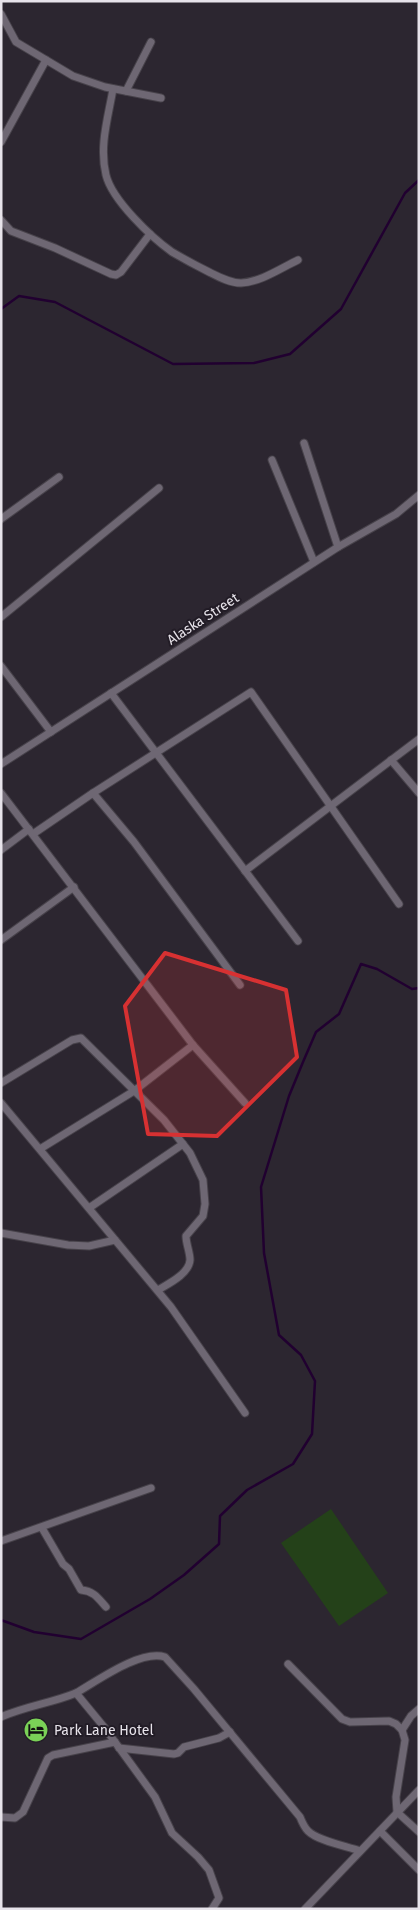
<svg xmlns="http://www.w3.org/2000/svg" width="420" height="1910" font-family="'Fira Sans',sans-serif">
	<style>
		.green { fill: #244119 }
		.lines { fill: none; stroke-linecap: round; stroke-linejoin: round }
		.stream { stroke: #210030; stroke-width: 2.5 }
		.minor-casing { stroke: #47424a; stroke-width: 9 }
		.minor { stroke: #6e6773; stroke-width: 7 }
		.marked { fill: #d73132; fill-opacity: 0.2; stroke: #d73132; stroke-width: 4; stroke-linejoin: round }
		.labels { text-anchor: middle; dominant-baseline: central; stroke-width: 4; stroke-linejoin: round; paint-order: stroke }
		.street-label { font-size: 14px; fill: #e7e3ea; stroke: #221c26 }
		.poi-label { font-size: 14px; fill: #e7e3ea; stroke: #221c26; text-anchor: start }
	</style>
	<rect width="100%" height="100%" fill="#2c2630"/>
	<polygon class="green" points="331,1509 388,1593 339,1626 281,1543"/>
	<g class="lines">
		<g class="stream">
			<polyline points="1,309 19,296 55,302 173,364 254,363 290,354 341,309 405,193 419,180"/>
			<polyline points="1,1620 34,1632 81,1639 150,1599 184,1575 219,1544 220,1516 247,1490 293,1464 312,1434 315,1381 301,1355 279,1335 264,1253 261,1187 289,1096 303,1062 316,1032 339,1014 361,964 377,969 412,989 419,988"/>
		</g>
		<defs>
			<g id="minor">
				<polyline points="1,14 16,42 73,76 105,87 161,98"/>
				<path d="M113 89C108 118 99 146 106 175 112 200 151 237 172 252 184 259 197 266 209 272 219 277 230 283 241 283 261 282 281 268 298 260"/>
				<polyline points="126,91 151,42"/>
				<polyline points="1,142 46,60"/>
				<polyline points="1,220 11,231 55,248 111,274 116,275 121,272 150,234"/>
				<polyline points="304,443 338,547"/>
				<polyline points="272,460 314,562"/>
				<polyline points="1,519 59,477"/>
				<polyline points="1,617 159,488"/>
				<polyline points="1,666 51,732"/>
				<polyline points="111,693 298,941"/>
				<polyline points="391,760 419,793"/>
				<polyline points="1,764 338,547 396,514 419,495"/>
				<polyline points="1,793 193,1045 245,1103"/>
				<polyline points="93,793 134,842 240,985"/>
				<polyline points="33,834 93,793 251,692 399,904"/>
				<polyline points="1,850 29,829"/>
				<polyline points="245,871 419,739"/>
				<polyline points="1,940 74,887"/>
				<path d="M1 1083 72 1040 81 1038 164 1120 190 1153 203 1180 205 1204 203 1216 186 1236C186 1244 190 1252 190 1260 189 1274 168 1284 158 1290"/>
				<polyline points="1,1103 171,1307 245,1413"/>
				<polyline points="40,1149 134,1091 193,1045"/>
				<polyline points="89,1208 183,1144"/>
				<polyline points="1,1233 68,1245 89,1246 115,1240"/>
				<path d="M42 1528 63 1564 69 1569 81 1590C94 1591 98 1598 106 1607"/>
				<polyline points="1,1541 151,1488"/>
				<polyline points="288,1664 342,1719 350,1722 389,1721 396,1724 402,1730 405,1740 396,1797 397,1812 419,1832"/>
				<path d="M76 1693C97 1681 141 1649 165 1657L194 1689 300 1817C302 1822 304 1827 308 1831 318 1841 346 1846 360 1851"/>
				<path d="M1 1717C26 1706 52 1703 76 1693L104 1727 155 1797 172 1833 198 1857 209 1870 219 1898 212 1909"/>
				<polyline points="402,1730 411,1716 419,1709"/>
				<polyline points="119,1748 174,1754 178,1753 184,1747 219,1738 230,1732"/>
				<polyline points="1,1817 15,1818 23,1812 48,1758 53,1755 115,1742"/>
				<polyline points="380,1831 419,1870"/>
				<polyline points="305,1909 419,1790"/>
			</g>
		</defs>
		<use href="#minor" class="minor-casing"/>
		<use href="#minor" class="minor"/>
	</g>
	<path class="marked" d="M165 953 286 990 297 1057 217 1136 148 1134 125 1006Z"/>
	<defs>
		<symbol id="hotel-disc" viewBox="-11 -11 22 22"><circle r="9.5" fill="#7ad157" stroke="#221c26"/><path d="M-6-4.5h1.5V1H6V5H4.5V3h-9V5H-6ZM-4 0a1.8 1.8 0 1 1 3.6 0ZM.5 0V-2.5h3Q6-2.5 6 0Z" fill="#111"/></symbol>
	</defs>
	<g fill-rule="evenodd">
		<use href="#hotel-disc" x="22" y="1716" width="28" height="28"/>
	</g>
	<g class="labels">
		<g class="street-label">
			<text transform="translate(203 619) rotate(-33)">Alaska Street</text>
		</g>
		<g class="poi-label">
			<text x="54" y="1730">Park Lane Hotel</text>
		</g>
	</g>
	<rect width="420" height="1910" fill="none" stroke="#e7e3ea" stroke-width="5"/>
</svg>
